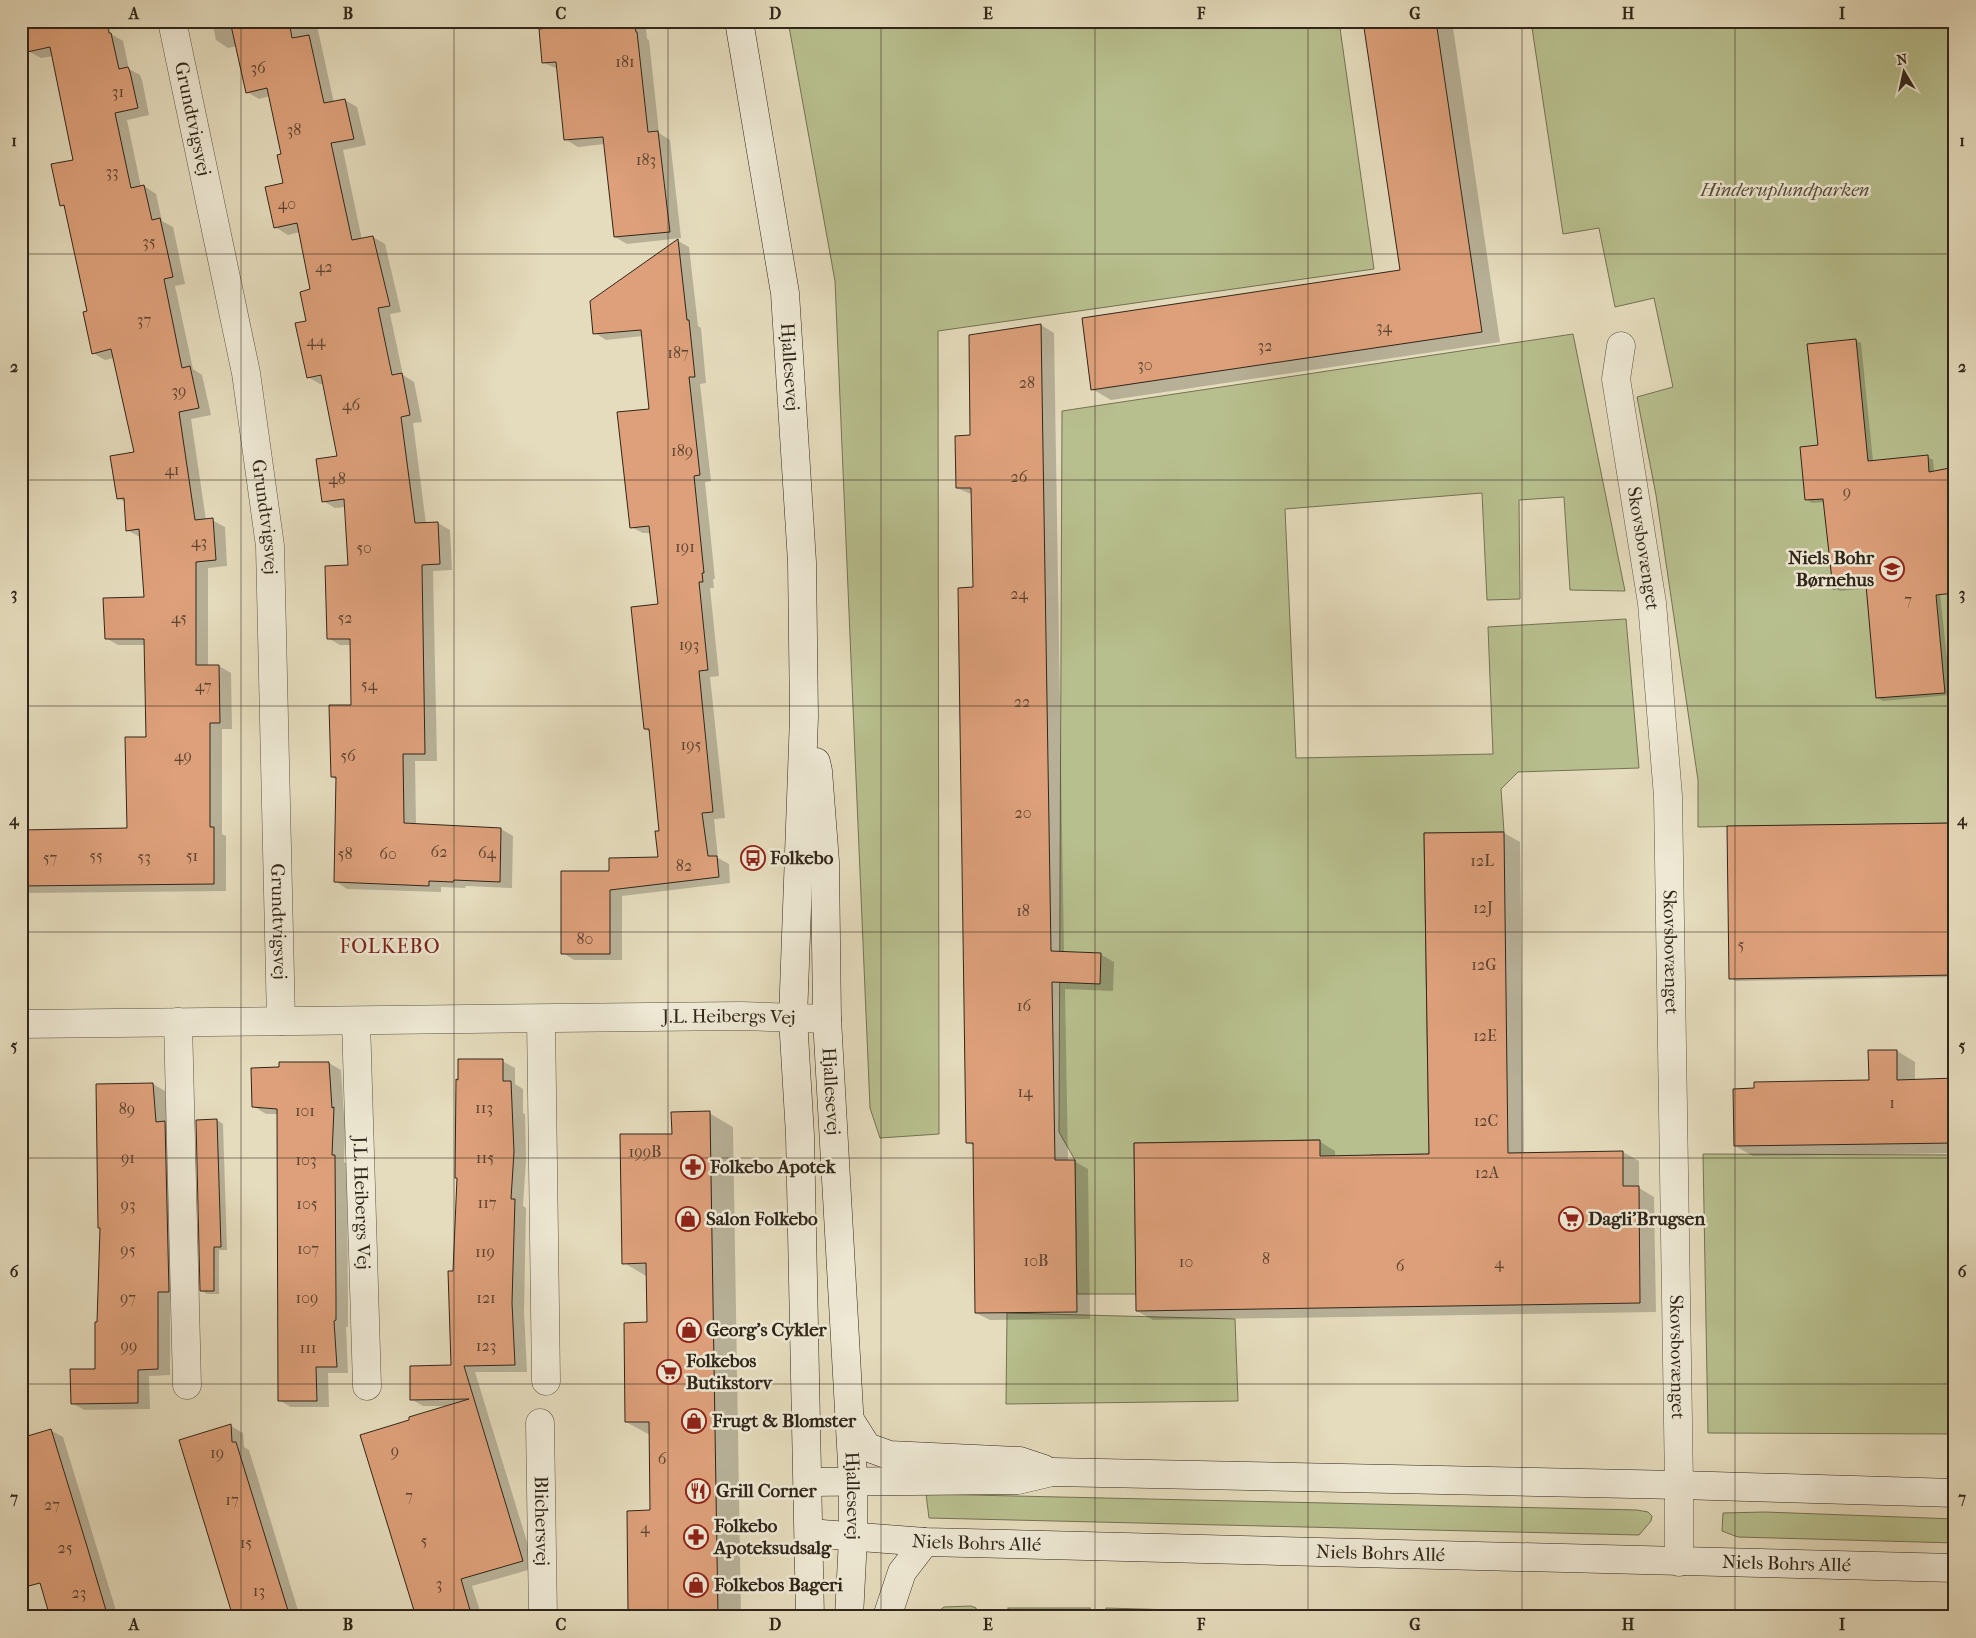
<svg xmlns="http://www.w3.org/2000/svg" width="1976" height="1638" font-family="'IM FELL French Canon',serif">
	<style>
		.green { fill: #b8bf8e; stroke: #747254 }
		.shadow { fill: #0003 }
		.building { fill: #dda07a; stroke: #31261a }
		.lines { fill: none; stroke-linecap: round; stroke-linejoin: round }
		.street-casing { stroke: #5e5443; stroke-width: 29 }
		.secondary-casing { stroke: #31261a; stroke-width: 29 }
		.street { stroke: #eee8d4; stroke-width: 28 }
		.secondary { stroke: #eee8d4; stroke-width: 28 }
		.grid { fill: none; stroke: #31261a; stroke-width: 1; stroke-opacity: 0.55 }
		.labels { text-anchor: middle; dominant-baseline: central; stroke-width: 5; stroke-linejoin: round; paint-order: stroke }
		.number-label { font-size: 16px; fill: #5c4432 }
		.street-label { font-size: 19px; fill: #31261a; stroke: #eee8d4 }
		.park-label { font-size: 19px; font-style: italic; fill: #534c37; stroke: #eee8d4 }
		.poi-label { font-size: 19px; font-weight: bold; fill: #31261a; stroke: #eee8d4; text-anchor: start }
		.neighbourhood-label { font-size: 20px; letter-spacing: 1px; fill: #7a1f14; stroke: #eee8d4 }
		.neatline { fill: none; stroke: #31261a; stroke-width: 2 }
		.grid-label { font-size: 16px; text-anchor: middle; font-weight: bold; fill: #31261a }
	</style>
	<rect width="100%" height="100%" fill="#e5dcbd"/>
	<filter id="stains"><feTurbulence type="fractalNoise" baseFrequency=".004" numOctaves="4"/><feColorMatrix values="0 0 0 0 .2 0 0 0 0 .09 0 0 0 0 .02 0 0 0 .5 -.17"/></filter>
	<radialGradient id="worn" r=".72"><stop offset=".6" stop-color="#630" stop-opacity="0"/><stop offset="1" stop-color="#630" stop-opacity=".3"/></radialGradient>
	<g class="green">
		<polygon points="788,21 1339,21 1374,269 938,331 939,1134 880,1138 870,1108 835,281"/>
		<polygon points="1531,21 1955,21 1955,823 1698,827 1698,780 1656,495 1637,397 1673,387 1654,298 1615,307 1599,228 1563,234"/>
		<polygon points="1573,334 1625,591 1570,590 1564,497 1519,500 1520,599 1487,600 1482,493 1285,509 1296,758 1493,754 1488,627 1626,619 1639,768 1518,772 1501,789 1504,832 1424,833 1429,1154 1370,1155 1322,1291 1319,1140 1134,1143 1136,1294 1077,1294 1075,1160 1059,1132 1062,411"/>
		<polygon points="1703,1154 1955,1155 1955,1434 1708,1433"/>
		<polygon points="1007,1313 1235,1319 1238,1401 1006,1404"/>
		<polygon points="926,1494 1637,1510 1648,1512 1652,1516 1651,1521 1639,1535 929,1518"/>
		<polygon points="1765,1512 1955,1519 1955,1543 1738,1537 1722,1531 1723,1513"/>
		<polygon points="971,1606 976,1608 978,1617 938,1617 940,1610 944,1607"/>
		<rect x="1008" y="1608" width="82" height="9"/>
		<polygon points="1106,1608 1416,1617 1106,1617"/>
	</g>
	<g class="shadow">
		<polygon points="212,21 316,21 334,103 345,100 357,107 366,145 343,150 362,240 373,237 385,244 401,312 390,314 403,375 414,382 422,422 413,423 426,524 438,523 450,530 452,570 433,571 437,761 415,761 416,825 501,829 513,836 512,888 466,886 465,888 441,887 441,892 347,889 335,881 337,780 332,777 352,706 352,645 340,645 328,638 349,566 346,507 335,508 323,501 339,457 324,384 320,384 308,377 307,322 312,290 300,232 288,235 275,227 284,184 283,155 270,96 259,99 247,92 237,46 228,48 216,40"/>
		<polygon points="574,21 635,21 646,27 647,39 649,40 659,133 670,140 681,238 627,244 615,237 605,144 578,147 565,139 558,69 544,63 575,27"/>
		<polygon points="1364,21 1452,21 1500,342 1111,400 1092,389 1401,271"/>
		<polygon points="111,34 123,41 129,69 140,75 142,80 149,115 127,120 141,187 144,186 156,194 162,221 173,227 185,284 175,286 193,369 202,375 211,415 191,419 206,520 212,520 225,527 227,566 208,568 208,666 219,666 231,673 232,729 222,729 222,834 226,836 226,891 21,893 21,831 128,830 147,738 145,645 118,645 106,638 145,598 140,537 127,530 125,502 118,498 135,454 114,358 105,360 93,353 88,312 66,208 61,205 75,161 53,56 41,58 28,51"/>
		<polygon points="678,241 689,247 698,326 701,328 706,383 700,384 711,481 705,482 715,579 713,579 714,588 710,588 719,676 710,677 725,818 714,819 718,858 729,864 730,883 622,896 622,960 574,960 563,953 611,872 660,858 660,832 650,732 645,729 659,605 651,533 643,533 631,527 650,410 643,336 606,340 595,333"/>
		<polygon points="1041,325 1054,333 1064,952 1100,954 1114,962 1113,991 1065,989 1068,1161 1074,1161 1088,1169 1090,1319 990,1320 976,1313 974,1146 967,1142 974,588 973,495 957,488 972,437"/>
		<polygon points="1855,340 1861,343 1873,461 1928,457 1933,460 1937,500 1930,501 1951,695 1883,701 1877,698 1868,588 1840,591 1834,588 1825,502 1812,503 1806,499 1819,446"/>
		<polygon points="1955,824 1955,977 1736,981 1731,978"/>
		<polygon points="1504,833 1520,842 1524,1154 1623,1152 1639,1161 1639,1188 1654,1197 1656,1312 1153,1320 1137,1311 1319,1141 1335,1151 1335,1157 1430,1155"/>
		<polygon points="1897,1051 1915,1062 1915,1080 1955,1080 1955,1153 1753,1156 1735,1146 1870,1082"/>
		<polygon points="502,1061 515,1068 515,1084 523,1089 523,1113 525,1114 526,1160 523,1206 526,1208 524,1311 527,1372 475,1372 535,1568 472,1586 482,1617 417,1617 411,1421 448,1406 423,1406 411,1399 452,1366 454,1272"/>
		<polygon points="329,1063 341,1070 344,1114 346,1116 344,1162 347,1164 348,1307 348,1327 346,1327 348,1373 328,1373 329,1407 291,1407 279,1400 278,1114 266,1114 253,1106 280,1068"/>
		<polygon points="153,1084 165,1091 181,1298 170,1298 170,1375 149,1376 150,1409 84,1410 72,1403 97,1370 101,1229 99,1228"/>
		<polygon points="709,1113 733,1127 741,1617 630,1617 628,1512 651,1512 650,1435 626,1422 649,1324 648,1277 624,1263 673,1135"/>
		<polygon points="217,1120 223,1124 227,1250 219,1250 219,1294 207,1294 202,1291"/>
		<polygon points="231,1426 243,1433 244,1447 249,1450 300,1617 234,1617"/>
		<polygon points="50,1430 63,1437 118,1617 51,1617"/>
	</g>
	<g class="building">
		<polygon points="21,21 108,21 109,33 111,33 119,69 128,67 130,72 138,108 115,113 131,188 144,185 152,220 160,218 173,277 164,279 182,368 190,366 199,408 179,412 195,520 213,518 216,560 196,562 196,665 219,665 220,723 210,723 210,827 214,827 214,884 21,886 21,830 127,828 125,737 146,737 144,639 105,639 103,598 144,597 139,529 126,531 124,498 117,499 110,456 134,452 111,349 92,354 83,312 87,311 64,205 60,206 51,164 73,160 50,47 27,52"/>
		<polygon points="230,21 289,21 292,38 309,35 324,103 345,99 354,139 331,143 352,240 373,236 390,306 378,308 392,375 402,373 410,415 401,417 415,523 438,522 440,564 422,565 425,754 403,754 404,823 501,828 500,882 454,880 453,882 429,881 429,886 334,882 336,777 331,777 329,705 351,705 350,639 327,639 325,566 348,565 344,499 322,502 316,459 337,456 321,375 307,378 295,323 306,321 300,292 310,289 297,223 274,228 265,187 283,183 277,155 281,154 267,88 246,93"/>
		<polygon points="614,21 634,21 636,32 637,32 648,132 658,131 670,232 614,237 603,137 564,140 556,62 542,63 539,29"/>
		<polygon points="1363,21 1436,21 1482,332 1091,390 1082,318 1400,270"/>
		<polygon points="678,239 687,320 689,320 695,377 689,377 700,475 694,476 704,573 702,573 703,582 699,582 708,670 699,671 713,812 702,813 708,856 717,856 719,877 610,890 610,954 561,954 561,871 609,871 609,858 658,857 655,831 659,831 649,729 644,729 631,607 658,604 649,526 630,528 617,412 649,409 641,330 593,334 590,301"/>
		<polygon points="1041,324 1051,951 1101,953 1100,984 1052,982 1055,1160 1075,1160 1077,1312 975,1313 973,1143 966,1143 958,588 973,587 971,488 956,488 955,436 970,435 969,335"/>
		<polygon points="1856,339 1868,461 1928,455 1929,472 1955,467 1955,593 1936,595 1945,693 1876,698 1866,585 1833,589 1823,499 1805,500 1800,447 1818,445 1807,344"/>
		<polygon points="1955,823 1955,975 1729,979 1727,826"/>
		<polygon points="1504,832 1508,1153 1623,1151 1623,1186 1639,1186 1640,1303 1136,1311 1134,1143 1320,1140 1320,1156 1429,1154 1424,833"/>
		<polygon points="1868,1050 1897,1050 1897,1080 1955,1078 1955,1143 1734,1146 1733,1089 1754,1088 1754,1082 1869,1080"/>
		<polygon points="458,1059 503,1059 503,1081 511,1081 514,1152 511,1199 515,1199 512,1303 515,1365 464,1366 523,1561 461,1579 472,1617 416,1617 360,1435 409,1420 409,1417 469,1399 410,1400 410,1366 451,1365 448,1271 453,1271 457,1178 455,1178 456,1079 458,1080"/>
		<polygon points="279,1062 329,1062 332,1108 334,1107 332,1155 335,1155 336,1299 336,1320 334,1321 337,1367 316,1367 317,1401 278,1401 277,1109 252,1107 251,1068 279,1067"/>
		<polygon points="153,1083 156,1122 165,1121 169,1292 158,1292 158,1369 138,1370 138,1403 71,1404 70,1369 95,1369 95,1322 97,1322 100,1228 98,1228 96,1084"/>
		<polygon points="710,1111 718,1617 671,1617 671,1610 628,1610 627,1511 650,1510 649,1422 625,1422 624,1323 647,1322 646,1263 622,1264 620,1134 672,1134 671,1112"/>
		<polygon points="217,1119 221,1247 214,1247 214,1291 200,1291 196,1120"/>
		<polygon points="231,1424 232,1442 236,1442 290,1617 233,1617 179,1440"/>
		<polygon points="51,1429 86,1543 108,1617 50,1617 40,1583 21,1588 21,1438"/>
	</g>
	<g class="lines">
		<defs>
			<g id="street">
				<path id="s1" d="M172 21 246 373 270 546 281 1021"/>
				<path id="s2" d="M1621 346 1616 379 1652 603 1668 796 1679 1485V1562"/>
				<polyline points="541,1019 546,1381"/>
				<path id="s3" d="M356 1021 367 1386"/>
				<polyline points="178,1022 187,1385"/>
				<path id="s4" d="M21 1024 741 1016 827 1019"/>
				<path id="s5" d="M540 1423 543 1617"/>
			</g>
			<g id="secondary">
				<path id="s6" d="M739 21 785 293 802 562 804 717 793 1018 800 1135 810 1617"/>
				<path id="s7" d="M816 762 818 771 825 862 827 1019 853 1481V1538L849 1617"/>
				<polyline points="850,1420 867,1447 889,1455 1020,1461 1044,1469"/>
				<polyline points="808,1482 1018,1480 1052,1472 1679,1485 1955,1493"/>
				<path id="s8" d="M809 1533 925 1542 1955 1568"/>
				<polyline points="887,1617 902,1572 925,1542"/>
			</g>
		</defs>
		<use href="#street" class="street-casing"/>
		<use href="#secondary" class="secondary-casing"/>
		<use href="#street" class="street"/>
		<use href="#secondary" class="secondary"/>
	</g>
	<path class="grid" d="M241 21V1617M454 21V1617M668 21V1617M881 21V1617M1095 21V1617M1308 21V1617M1522 21V1617M1735 21V1617M21 254H1955M21 480H1955M21 706H1955M21 932H1955M21 1158H1955M21 1384H1955"/>
	<defs>
		<symbol id="school-ring" viewBox="-11 -11 22 22"><circle r="9.5" fill="#eee8d4" stroke="#8f2418" stroke-width="1.5"/><path d="M0-5L7-2L0 1L-7-2ZM-4 1L0 2.5L4 1V4Q0 6-4 4Z" fill="#8f2418"/></symbol>
		<symbol id="bus-ring" viewBox="-11 -11 22 22"><circle r="9.5" fill="#eee8d4" stroke="#8f2418" stroke-width="1.5"/><path d="M-5-6H5V4H4V6H2V4H-2V6H-4V4H-5ZM-3.5-4V0h7V-4ZM-3.5 1.2v1.5H-2V1.2ZM2 1.2v1.5H3.5V1.2Z" fill="#8f2418"/></symbol>
		<symbol id="pharmacy-ring" viewBox="-11 -11 22 22"><circle r="9.5" fill="#eee8d4" stroke="#8f2418" stroke-width="1.5"/><path d="M-2-6h4v4h4v4h-4v4h-4v-4h-4v-4h4Z" fill="#8f2418"/></symbol>
		<symbol id="shop-ring" viewBox="-11 -11 22 22"><circle r="9.5" fill="#eee8d4" stroke="#8f2418" stroke-width="1.5"/><path d="M-5-2.5h2.3a2.7 3.5 0 0 1 5.4 0H5L5.5 6h-11ZM-1.5-2.5h3a1.5 2.3 0 0 0-3 0Z" fill="#8f2418"/></symbol>
		<symbol id="supermarket-ring" viewBox="-11 -11 22 22"><circle r="9.5" fill="#eee8d4" stroke="#8f2418" stroke-width="1.5"/><path d="M-6-5.5h2.5l.6 2H6L4.5 2H-2.5L-4.4-4H-6ZM-1.5 3.2a1.3 1.3 0 1 0 .1 0ZM3 3.2a1.3 1.3 0 1 0 .1 0Z" fill="#8f2418"/></symbol>
		<symbol id="restaurant-ring" viewBox="-11 -11 22 22"><circle r="9.5" fill="#eee8d4" stroke="#8f2418" stroke-width="1.5"/><path d="M-5-6h1v4h1v-4h1v4h1v-4h1v5L-1.5 .5V6h-2V.5L-5-1ZM5-6V6H3V1.5H1.5Q1.5-4 5-6Z" fill="#8f2418"/></symbol>
	</defs>
	<g fill-rule="evenodd">
		<use href="#school-ring" x="1878" y="555" width="28" height="28"/>
		<use href="#bus-ring" x="739" y="844" width="28" height="28"/>
		<use href="#pharmacy-ring" x="679" y="1153" width="28" height="28"/>
		<use href="#shop-ring" x="674" y="1205" width="28" height="28"/>
		<use href="#supermarket-ring" x="1557" y="1205" width="28" height="28"/>
		<use href="#shop-ring" x="675" y="1316" width="28" height="28"/>
		<use href="#supermarket-ring" x="655" y="1358" width="28" height="28"/>
		<use href="#shop-ring" x="680" y="1407" width="28" height="28"/>
		<use href="#restaurant-ring" x="684" y="1477" width="28" height="28"/>
		<use href="#pharmacy-ring" x="682" y="1523" width="28" height="28"/>
		<use href="#shop-ring" x="682" y="1571" width="28" height="28"/>
	</g>
	<g class="labels">
		<g class="number-label">
			<text x="625" y="61">181</text>
			<text x="258" y="67">36</text>
			<text x="118" y="91">31</text>
			<text x="294" y="129">38</text>
			<text x="646" y="159">183</text>
			<text x="112" y="171">33</text>
			<text x="287" y="203">40</text>
			<text x="149" y="241">35</text>
			<text x="324" y="266">42</text>
			<text x="144" y="319">37</text>
			<text x="1384" y="326">34</text>
			<text x="316" y="340">44</text>
			<text x="1265" y="345">32</text>
			<text x="678" y="352">187</text>
			<text x="1145" y="364">30</text>
			<text x="1027" y="382">28</text>
			<text x="179" y="390">39</text>
			<text x="351" y="404">46</text>
			<text x="682" y="450">189</text>
			<text x="172" y="469">41</text>
			<text x="1019" y="476">26</text>
			<text x="337" y="478">48</text>
			<text x="1847" y="491">9</text>
			<text x="199" y="541">43</text>
			<text x="685" y="546">191</text>
			<text x="364" y="547">50</text>
			<text x="1019" y="593">24</text>
			<text x="1908" y="599">7</text>
			<text x="179" y="617">45</text>
			<text x="345" y="617">52</text>
			<text x="689" y="644">193</text>
			<text x="369" y="684">54</text>
			<text x="203" y="685">47</text>
			<text x="1022" y="701">22</text>
			<text x="691" y="744">195</text>
			<text x="183" y="755">49</text>
			<text x="348" y="755">56</text>
			<text x="1023" y="812">20</text>
			<text x="439" y="851">62</text>
			<text x="487" y="852">64</text>
			<text x="345" y="853">58</text>
			<text x="388" y="853">60</text>
			<text x="96" y="855">55</text>
			<text x="192" y="855">51</text>
			<text x="144" y="856">53</text>
			<text x="50" y="857">57</text>
			<text x="1482" y="860">12L</text>
			<text x="684" y="865">82</text>
			<text x="1483" y="907">12J</text>
			<text x="1023" y="910">18</text>
			<text x="585" y="938">80</text>
			<text x="1741" y="944">5</text>
			<text x="1484" y="964">12G</text>
			<text x="1024" y="1005">16</text>
			<text x="1485" y="1035">12E</text>
			<text x="1025" y="1091">14</text>
			<text x="1892" y="1102">1</text>
			<text x="484" y="1107">113</text>
			<text x="127" y="1108">89</text>
			<text x="305" y="1110">101</text>
			<text x="1486" y="1120">12C</text>
			<text x="645" y="1151">199B</text>
			<text x="128" y="1157">91</text>
			<text x="485" y="1157">115</text>
			<text x="306" y="1159">103</text>
			<text x="1487" y="1172">12A</text>
			<text x="487" y="1202">117</text>
			<text x="307" y="1203">105</text>
			<text x="128" y="1204">93</text>
			<text x="308" y="1248">107</text>
			<text x="128" y="1249">95</text>
			<text x="485" y="1251">119</text>
			<text x="1266" y="1258">8</text>
			<text x="1036" y="1260">10B</text>
			<text x="1186" y="1261">10</text>
			<text x="1499" y="1262">4</text>
			<text x="1400" y="1265">6</text>
			<text x="128" y="1297">97</text>
			<text x="307" y="1297">109</text>
			<text x="486" y="1297">121</text>
			<text x="129" y="1345">99</text>
			<text x="486" y="1345">123</text>
			<text x="308" y="1347">111</text>
			<text x="395" y="1450">9</text>
			<text x="217" y="1452">19</text>
			<text x="662" y="1458">6</text>
			<text x="409" y="1495">7</text>
			<text x="232" y="1499">17</text>
			<text x="52" y="1504">27</text>
			<text x="645" y="1527">4</text>
			<text x="424" y="1540">5</text>
			<text x="246" y="1542">15</text>
			<text x="65" y="1547">25</text>
			<text x="439" y="1583">3</text>
			<text x="259" y="1590">13</text>
			<text x="79" y="1592">23</text>
		</g>
		<g class="street-label">
			<text stroke="none"><textPath href="#s1" startOffset="100">Grundtvigsvej</textPath></text>
			<text stroke="none"><textPath href="#s6" startOffset="350">Hjallesevej</textPath></text>
			<text stroke="none"><textPath href="#s1" startOffset="505">Grundtvigsvej</textPath></text>
			<text stroke="none"><textPath href="#s2" startOffset="205">Skovsbovænget</textPath></text>
			<text stroke="none"><textPath href="#s1" startOffset="910">Grundtvigsvej</textPath></text>
			<text stroke="none"><textPath href="#s2" startOffset="610">Skovsbovænget</textPath></text>
			<text stroke="none"><textPath href="#s4" startOffset="708">J.L. Heibergs Vej</textPath></text>
			<text stroke="none"><textPath href="#s7" startOffset="330">Hjallesevej</textPath></text>
			<text stroke="none"><textPath href="#s3" startOffset="182">J.L. Heibergs Vej</textPath></text>
			<text stroke="none"><textPath href="#s2" startOffset="1015">Skovsbovænget</textPath></text>
			<text stroke="none"><textPath href="#s7" startOffset="735">Hjallesevej</textPath></text>
			<text stroke="none"><textPath href="#s5" startOffset="98">Blichersvej</textPath></text>
			<text stroke="none"><textPath href="#s8" startOffset="168">Niels Bohrs Allé</textPath></text>
			<text stroke="none"><textPath href="#s8" startOffset="572">Niels Bohrs Allé</textPath></text>
			<text stroke="none"><textPath href="#s8" startOffset="978">Niels Bohrs Allé</textPath></text>
		</g>
		<g class="park-label">
			<text x="1785" y="190">Hinderuplundparken</text>
		</g>
		<g class="poi-label">
			<text x="1874" y="558" text-anchor="end">Niels Bohr<tspan x="1874" dy="22">Børnehus</tspan></text>
			<text x="770" y="858">Folkebo</text>
			<text x="710" y="1167">Folkebo Apotek</text>
			<text x="706" y="1219">Salon Folkebo</text>
			<text x="1588" y="1219">Dagli'Brugsen</text>
			<text x="706" y="1330">Georg's Cykler</text>
			<text x="686" y="1361">Folkebos<tspan x="686" dy="22">Butikstorv</tspan></text>
			<text x="712" y="1421">Frugt &amp; Blomster</text>
			<text x="716" y="1491">Grill Corner</text>
			<text x="714" y="1526">Folkebo<tspan x="714" dy="22">Apoteksudsalg</tspan></text>
			<text x="714" y="1585">Folkebos Bageri</text>
		</g>
		<g class="neighbourhood-label">
			<text x="390" y="946">FOLKEBO</text>
		</g>
	</g>
	<rect width="1976" height="1638" fill="none" stroke="#e5dcbd" stroke-width="55"/>
	<g transform="translate(1904 72) rotate(351)" stroke="#eee8d4" stroke-width="4" paint-order="stroke">
	<path d="M0-4L9 19L0 12L-9 19Z" fill="#31261a"/>
	<text y="-8" font-size="14" font-weight="bold" text-anchor="middle" fill="#31261a">N</text>
	</g>
	<rect x="28" y="28" width="1920" height="1582" class="neatline"/>
	<g class="grid-label">
		<text x="134" y="19">A</text>
		<text x="348" y="19">B</text>
		<text x="561" y="19">C</text>
		<text x="775" y="19">D</text>
		<text x="988" y="19">E</text>
		<text x="1201" y="19">F</text>
		<text x="1415" y="19">G</text>
		<text x="1628" y="19">H</text>
		<text x="1842" y="19">I</text>
		<text x="14" y="146">1</text>
		<text x="1962" y="146">1</text>
		<text x="14" y="372">2</text>
		<text x="1962" y="372">2</text>
		<text x="14" y="599">3</text>
		<text x="1962" y="599">3</text>
		<text x="14" y="825">4</text>
		<text x="1962" y="825">4</text>
		<text x="14" y="1051">5</text>
		<text x="1962" y="1051">5</text>
		<text x="14" y="1277">6</text>
		<text x="1962" y="1277">6</text>
		<text x="14" y="1503">7</text>
		<text x="1962" y="1503">7</text>
		<text x="134" y="1630">A</text>
		<text x="348" y="1630">B</text>
		<text x="561" y="1630">C</text>
		<text x="775" y="1630">D</text>
		<text x="988" y="1630">E</text>
		<text x="1201" y="1630">F</text>
		<text x="1415" y="1630">G</text>
		<text x="1628" y="1630">H</text>
		<text x="1842" y="1630">I</text>
	</g>
	<rect width="100%" height="100%" filter="url(#stains)"/>
	<rect width="100%" height="100%" fill="url(#worn)"/>
</svg>
